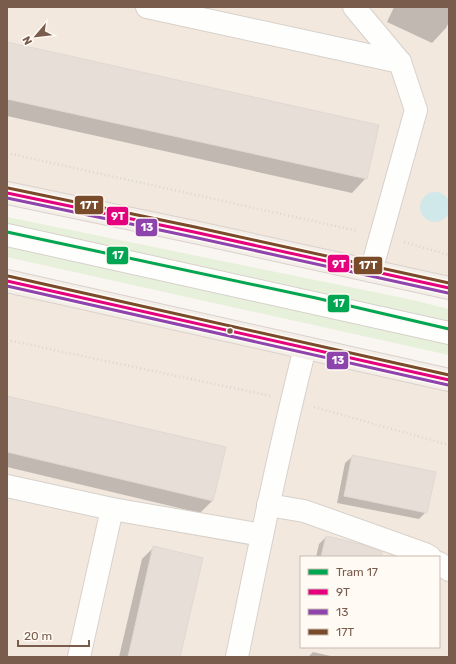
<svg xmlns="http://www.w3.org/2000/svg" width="456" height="664" font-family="Rubik,sans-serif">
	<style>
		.residential { fill: #f2e8de; fill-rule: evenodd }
		.green { fill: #e7f0db }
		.water { fill: #d0e8ea }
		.shadow { fill: #0003 }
		.building { fill: #e6ded7; stroke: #e2d8d2 }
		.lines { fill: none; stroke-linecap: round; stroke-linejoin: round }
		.minor-casing { stroke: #d7d1cb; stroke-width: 24 }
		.major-casing { stroke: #dad1cc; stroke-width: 24 }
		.path { stroke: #dcd5d0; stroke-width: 2.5; stroke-dasharray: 1 3; stroke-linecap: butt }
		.minor { stroke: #fefefd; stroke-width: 22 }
		.major { stroke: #f3eee8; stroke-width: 22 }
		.bus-1-casing { stroke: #fffaf3; stroke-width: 6 }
		.bus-2-casing { stroke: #fffaf3; stroke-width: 6 }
		.bus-3-casing { stroke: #fffaf3; stroke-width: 6 }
		.bus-1 { stroke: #e5007d; stroke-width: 3 }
		.bus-2 { stroke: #8e44ad; stroke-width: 3 }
		.bus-3 { stroke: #7a4b2a; stroke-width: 3 }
		.tram-1-casing { stroke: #fffaf3; stroke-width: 6 }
		.tram-1 { stroke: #00a651; stroke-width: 3 }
		.bus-dot { fill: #7a5c4d; stroke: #fffaf3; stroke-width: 1.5 }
		.line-badge { stroke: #fffaf3; stroke-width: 1.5 }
		.badge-label { font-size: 11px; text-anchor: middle; font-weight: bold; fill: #fff }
	</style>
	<rect width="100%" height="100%" fill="#f9f5f0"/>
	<g class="residential">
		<polygon points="7,7 449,7 449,288 7,193"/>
		<path d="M7 281 449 380V657H7ZM301 557H439V647H301Z"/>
	</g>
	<polygon class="green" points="7,217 413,300 449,309 449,355 7,257"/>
	<circle class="water" cx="435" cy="207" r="15"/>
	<g class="shadow">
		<polygon points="394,7 449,7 449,22 446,28 432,43 387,22"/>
		<polygon points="7,43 366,178 352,193 7,116"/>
		<polygon points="7,397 213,500 200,513 7,467"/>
		<polygon points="353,456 426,512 419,519 337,503 345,463"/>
		<polygon points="326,537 380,557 316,557 319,544"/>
		<polygon points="154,547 179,657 119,657 142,559"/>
		<polygon points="313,652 335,657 308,657"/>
	</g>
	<g class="building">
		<polygon points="7,42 379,125 367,179 7,99"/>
		<polygon points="7,396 226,447 213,501 7,452"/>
		<polygon points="352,455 436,472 427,513 344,496"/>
		<polygon points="326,536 360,544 382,552 382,557 321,557"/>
		<polygon points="153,546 203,558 180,657 128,657"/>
	</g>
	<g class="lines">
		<defs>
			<g id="minor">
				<polyline points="147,7 400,62"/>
				<polyline points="354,7 400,62 416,110 371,271"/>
				<polyline points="7,235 449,333"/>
				<polyline points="7,486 112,509 262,535"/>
				<polyline points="268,505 304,511 425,554 430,557"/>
				<polyline points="439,563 449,570"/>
				<polyline points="79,657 112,509"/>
				<path d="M237 657C258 554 279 450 305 348"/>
			</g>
			<g id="major">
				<polyline points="7,193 194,232 449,288"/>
				<polyline points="7,281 449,380"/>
			</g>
		</defs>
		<use href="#minor" class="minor-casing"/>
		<use href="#major" class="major-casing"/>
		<g class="path">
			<polyline points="7,153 358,231"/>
			<polyline points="404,242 449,255"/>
			<polyline points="7,340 271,396"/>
			<polyline points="314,407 449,445"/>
		</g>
		<use href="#minor" class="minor"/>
		<use href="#major" class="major"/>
		<defs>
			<g id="bus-1">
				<polyline points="7,193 194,232 449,288"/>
				<polyline points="7,281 449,380"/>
			</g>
			<g id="bus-2">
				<polyline points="7,198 193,237 448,293"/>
				<polyline points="7,286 448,385"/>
			</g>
			<g id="bus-3">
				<polyline points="8,188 195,227 449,283"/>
				<polyline points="8,276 449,375"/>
			</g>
		</defs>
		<use href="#bus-1" class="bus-1-casing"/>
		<use href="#bus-2" class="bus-2-casing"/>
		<use href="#bus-3" class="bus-3-casing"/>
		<use href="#bus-1" class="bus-1"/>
		<use href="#bus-2" class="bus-2"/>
		<use href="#bus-3" class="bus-3"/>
		<defs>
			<polyline id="tram-1" points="7,232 316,298 449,329"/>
		</defs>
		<use href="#tram-1" class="tram-1-casing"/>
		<use href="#tram-1" class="tram-1"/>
	</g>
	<circle class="bus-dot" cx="230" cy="331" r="3.5"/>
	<g class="line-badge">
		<rect x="74" y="195" width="30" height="20" rx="4" fill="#7a4b2a"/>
		<rect x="106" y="206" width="23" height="20" rx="4" fill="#e5007d"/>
		<rect x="135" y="218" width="23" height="19" rx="4" fill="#8e44ad"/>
		<rect x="106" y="246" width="23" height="19" rx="4" fill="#00a651"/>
		<rect x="327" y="254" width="23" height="19" rx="4" fill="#e5007d"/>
		<rect x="353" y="256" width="30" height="19" rx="4" fill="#7a4b2a"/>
		<rect x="327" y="294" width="23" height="19" rx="4" fill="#00a651"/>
		<rect x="326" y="351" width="23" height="19" rx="4" fill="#8e44ad"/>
	</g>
	<g class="badge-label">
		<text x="89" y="209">17T</text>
		<text x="118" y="220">9Т</text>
		<text x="147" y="231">13</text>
		<text x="118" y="259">17</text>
		<text x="339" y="268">9Т</text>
		<text x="368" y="269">17T</text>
		<text x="339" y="307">17</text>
		<text x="338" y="364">13</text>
	</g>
	<rect width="456" height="664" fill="none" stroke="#7a5c4d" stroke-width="16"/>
	<rect x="300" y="556" width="140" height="92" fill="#fffaf3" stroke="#cabbb1"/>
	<rect x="308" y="569" width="20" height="6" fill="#00a651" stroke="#cabbb1"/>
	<text x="336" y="576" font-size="12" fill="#7a5c4d">Tram 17</text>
	<rect x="308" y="589" width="20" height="6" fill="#e5007d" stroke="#cabbb1"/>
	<text x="336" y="596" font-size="12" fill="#7a5c4d">9Т</text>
	<rect x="308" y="609" width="20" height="6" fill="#8e44ad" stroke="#cabbb1"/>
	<text x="336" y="616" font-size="12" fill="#7a5c4d">13</text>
	<rect x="308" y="629" width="20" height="6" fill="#7a4b2a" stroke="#cabbb1"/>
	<text x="336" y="636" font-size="12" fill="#7a5c4d">17T</text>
	<g transform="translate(36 36) rotate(242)" stroke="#fffaf3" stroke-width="3" paint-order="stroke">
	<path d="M0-3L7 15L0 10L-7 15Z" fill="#7a5c4d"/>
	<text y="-6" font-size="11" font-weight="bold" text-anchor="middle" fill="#7a5c4d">N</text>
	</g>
	<path d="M18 640v6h71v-6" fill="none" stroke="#7a5c4d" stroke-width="2"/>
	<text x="24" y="640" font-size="12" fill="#7a5c4d" stroke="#fffaf3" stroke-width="3" paint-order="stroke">20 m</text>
</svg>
